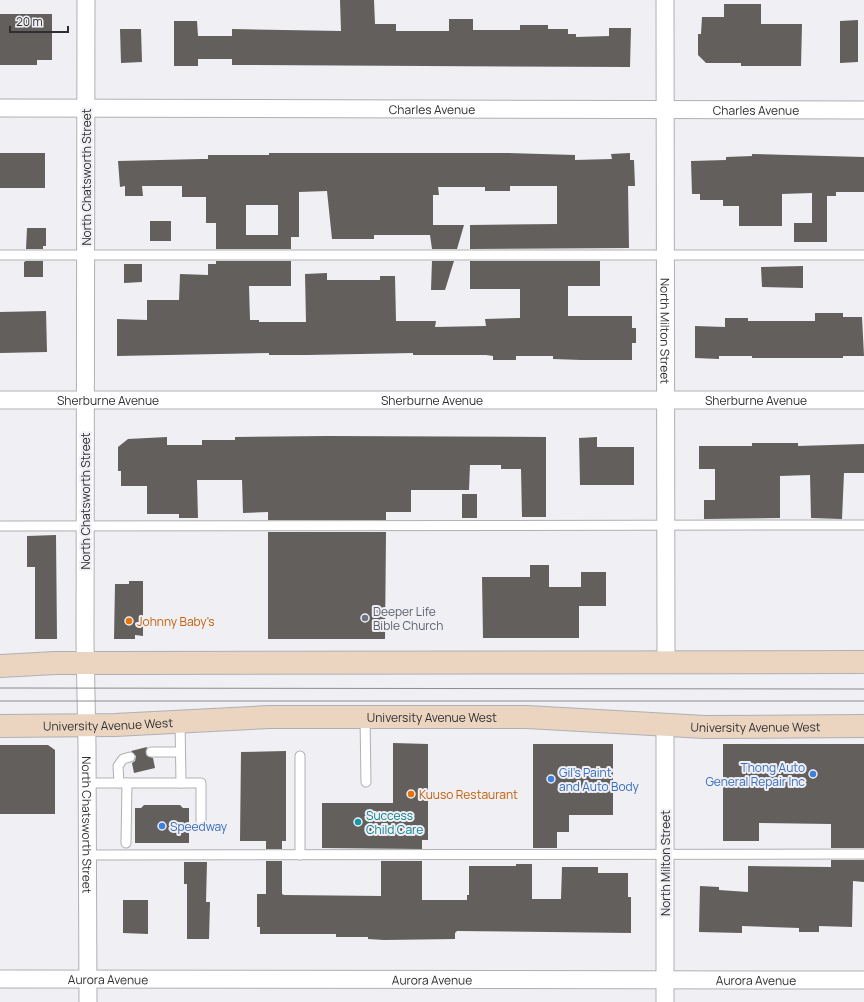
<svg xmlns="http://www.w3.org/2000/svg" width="864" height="1002" font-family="Manrope,sans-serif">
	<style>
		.building { fill: #625f5c; fill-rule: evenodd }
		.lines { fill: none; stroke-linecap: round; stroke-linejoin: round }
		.service-casing { stroke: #afb0b4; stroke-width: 11 }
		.minor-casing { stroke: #afb0b4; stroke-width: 19 }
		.secondary-casing { stroke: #afb0b4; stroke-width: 24 }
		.service { stroke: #fff; stroke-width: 9 }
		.minor { stroke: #fff; stroke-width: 17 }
		.secondary { stroke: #ebd5c0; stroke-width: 22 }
		.tram { stroke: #8d8d90; stroke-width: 1 }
		.worship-dot { fill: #6b7280; stroke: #efeff4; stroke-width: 1.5 }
		.food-dot { fill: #e8710a; stroke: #efeff4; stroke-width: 1.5 }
		.shop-dot { fill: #3f7fe0; stroke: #efeff4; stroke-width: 1.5 }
		.culture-dot { fill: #0f9aa8; stroke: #efeff4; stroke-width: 1.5 }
		.labels { text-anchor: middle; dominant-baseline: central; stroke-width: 4; stroke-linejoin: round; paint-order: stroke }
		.street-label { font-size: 12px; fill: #2f2f31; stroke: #efeff4 }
		.worship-label { font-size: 12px; fill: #5b616d; stroke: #efeff4; text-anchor: start }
		.food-label { font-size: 12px; fill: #c56008; stroke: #efeff4; text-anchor: start }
		.shop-label { font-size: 12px; fill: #366cbe; stroke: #efeff4; text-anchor: start }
		.culture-label { font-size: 12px; fill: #0d838f; stroke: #efeff4; text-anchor: start }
	</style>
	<rect width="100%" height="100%" fill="#efeff4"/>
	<g class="building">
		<polygon points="340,0 374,0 375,24 396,24 396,31 449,31 449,19 473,19 473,30 520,30 520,25 548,25 548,29 568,29 568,34 576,34 576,37 609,36 609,28 631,28 630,67 232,65 232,59 198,59 198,66 174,66 174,21 197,21 198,36 232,36 232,29 341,31"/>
		<polygon points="724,4 761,4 761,24 802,24 801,66 741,66 741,63 706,63 698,55 698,34 701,34 702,17 724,17"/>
		<polygon points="0,14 52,14 52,60 37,60 37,65 0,65"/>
		<polygon points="858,20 858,62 840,63 840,21"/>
		<polygon points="120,29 141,29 142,62 121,63"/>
		<rect x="0" y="153" width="45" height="35"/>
		<path d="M269 153H508L575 155V160L612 159 611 154 630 153V160H634L635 186H628L629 248 470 249V225L557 224V186H510V191H485V187H438L439 195H433V225H464L457 249H432L430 235H374V239H332L327 191 299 192V237H291V249H216V223H206V197H182V186H142L143 196H125V186L120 187 118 161 202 159H208V155H269ZM246 205H278V235H246Z"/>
		<polygon points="752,154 864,157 864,192 836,192 836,196 827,196 827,242 794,242 794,223 812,223 812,193 782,194 782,226 739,226 739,206 723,206 723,200 700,200 700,194 692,194 691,161 726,160 726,157 752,156"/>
		<rect x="150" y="221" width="21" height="20"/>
		<polygon points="27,228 46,228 46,246 43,246 43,249 26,249"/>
		<polygon points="26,261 43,261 43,277 24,277 24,262"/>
		<polygon points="216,261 291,261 291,286 249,286 250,320 259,320 259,322 306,322 305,274 327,273 327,280 380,280 380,276 395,276 396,321 436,321 435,327 486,326 485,319 520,318 520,289 470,289 470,261 600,261 600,286 568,286 568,316 632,316 632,328 636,328 636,343 632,343 632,360 581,360 553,359 553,356 516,356 516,360 493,360 493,356 486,355 413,355 413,353 307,355 269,355 269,353 117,356 117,319 147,320 147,300 179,300 180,274 208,275 208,264 216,264"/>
		<polygon points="432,261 454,261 445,290 431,290"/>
		<polygon points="124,264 142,264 142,282 124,283"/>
		<polygon points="803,266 803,288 762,287 761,267"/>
		<polygon points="46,311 47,352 0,353 0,312"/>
		<polygon points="815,313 843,313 843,317 862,317 864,356 843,356 843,358 752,358 752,356 719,356 719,359 695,358 695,326 725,327 725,318 748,318 748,321 815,321"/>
		<polygon points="327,436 546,437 546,517 522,517 521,469 501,469 501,465 470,465 469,490 411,490 411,512 386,512 386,520 268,520 268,512 243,513 242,480 197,480 198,518 179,518 179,514 147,514 147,486 121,486 121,471 118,471 118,447 128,439 167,437 167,445 202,445 202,440 235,440 235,437"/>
		<polygon points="597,437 597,447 634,447 634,485 580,485 579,438"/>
		<polygon points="752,443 798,443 798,446 864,444 864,473 844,473 842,519 811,518 810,475 780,476 780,518 704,519 704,500 715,500 715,469 699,469 699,446 752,446"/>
		<rect x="462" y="494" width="15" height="24"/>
		<polygon points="268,532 386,532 385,639 268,639"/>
		<polygon points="56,535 57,639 35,639 35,567 27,567 27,536"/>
		<polygon points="530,565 549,565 549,587 581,587 581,572 606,572 606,606 579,606 579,638 483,638 482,577 530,577"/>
		<polygon points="129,581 143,581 143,636 135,635 135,639 114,639 115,584 129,584"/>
		<polygon points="393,743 428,744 428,840 422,840 422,849 322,848 322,803 393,803"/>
		<polygon points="533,744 613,744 613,815 569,815 569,832 557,832 557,848 533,848"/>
		<polygon points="723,744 864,744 864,848 831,848 831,824 759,823 759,841 723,841"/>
		<polygon points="0,745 48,745 55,750 55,814 0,814"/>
		<polygon points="147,747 146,755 153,758 155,768 134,773 132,763 135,761 136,756 131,751"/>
		<polygon points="286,751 286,841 282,841 282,849 266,849 266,841 240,841 241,752"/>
		<polygon points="144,805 180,805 183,808 189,808 189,843 135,843 135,808 141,808"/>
		<polygon points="831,860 864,860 864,882 853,881 852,927 819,926 819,932 799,932 799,928 742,926 742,933 699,932 700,886 719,887 719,890 748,892 748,866 831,867"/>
		<polygon points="266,861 282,861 282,894 284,895 381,896 381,861 422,861 422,900 467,900 467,895 469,895 469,866 516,866 516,864 532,864 532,899 561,899 562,867 598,867 598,873 628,873 628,897 631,897 631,933 457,931 455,933 455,939 384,940 368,939 368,937 336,937 336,934 260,934 260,927 257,927 257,894 266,894"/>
		<polygon points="184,862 207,862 206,902 210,902 209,939 187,939 187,884 184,884"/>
		<polygon points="123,900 148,900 148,934 123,933"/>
	</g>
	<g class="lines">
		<defs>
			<g id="service">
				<polyline points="0,255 864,255"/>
				<polyline points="0,526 864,525"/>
				<polyline points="365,717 366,782"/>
				<polyline points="180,721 181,783"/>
				<polyline points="151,752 180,752"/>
				<polyline points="87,783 201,783 201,821"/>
				<polyline points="119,783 118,766 123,759 130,757"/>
				<polyline points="126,843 127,783"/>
				<polyline points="87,855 864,854"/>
				<polyline points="300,855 300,756"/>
			</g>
			<g id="minor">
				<path id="s1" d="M86 0 85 642 87 746 88 1002"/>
				<path id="s2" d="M665 0 666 662"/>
				<path id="s3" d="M0 108 864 110"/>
				<path id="s4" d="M0 400H864"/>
				<polyline points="665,725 665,1002"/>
				<path id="s5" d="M0 979 864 980"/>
			</g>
			<g id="secondary">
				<polyline points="0,666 55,663 115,663 864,662"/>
				<path id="s6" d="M0 726 115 725 269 717H527L705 727 864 726"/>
			</g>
		</defs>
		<use href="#service" class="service-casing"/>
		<use href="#minor" class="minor-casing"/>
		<use href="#secondary" class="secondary-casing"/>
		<use href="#service" class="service"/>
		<use href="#minor" class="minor"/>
		<use href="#secondary" class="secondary"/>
		<g class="tram">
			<polyline points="0,688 864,689"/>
			<polyline points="0,701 864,701"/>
		</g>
	</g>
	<circle class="worship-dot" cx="365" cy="618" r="4"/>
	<g class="food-dot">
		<circle cx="129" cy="621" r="4"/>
		<circle cx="411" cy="794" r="4"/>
	</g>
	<g class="shop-dot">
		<circle cx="813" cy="774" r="4"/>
		<circle cx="551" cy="779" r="4"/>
		<circle cx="162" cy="826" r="4"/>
	</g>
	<circle class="culture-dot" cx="358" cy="822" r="4"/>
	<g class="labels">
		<g class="street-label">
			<text stroke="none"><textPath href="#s3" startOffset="432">Charles Avenue</textPath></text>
			<text stroke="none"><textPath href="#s3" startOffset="756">Charles Avenue</textPath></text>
			<text transform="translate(86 177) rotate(-90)">North Chatsworth Street</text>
			<text stroke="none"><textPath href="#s2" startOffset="331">North Milton Street</textPath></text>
			<text stroke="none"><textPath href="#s4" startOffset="756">Sherburne Avenue</textPath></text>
			<text stroke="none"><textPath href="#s4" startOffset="108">Sherburne Avenue</textPath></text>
			<text stroke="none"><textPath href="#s4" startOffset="432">Sherburne Avenue</textPath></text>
			<text transform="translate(85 501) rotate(-90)">North Chatsworth Street</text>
			<text stroke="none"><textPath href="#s6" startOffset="432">University Avenue West</textPath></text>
			<text stroke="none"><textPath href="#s6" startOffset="108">University Avenue West</textPath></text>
			<text stroke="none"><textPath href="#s6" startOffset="756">University Avenue West</textPath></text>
			<text stroke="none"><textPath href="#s1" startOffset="825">North Chatsworth Street</textPath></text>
			<text transform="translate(665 863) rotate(-90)">North Milton Street</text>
			<text stroke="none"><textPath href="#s5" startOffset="108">Aurora Avenue</textPath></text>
			<text stroke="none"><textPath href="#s5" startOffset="432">Aurora Avenue</textPath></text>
			<text stroke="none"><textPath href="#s5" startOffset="756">Aurora Avenue</textPath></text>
		</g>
		<g class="worship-label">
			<text x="373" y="611">Deeper Life<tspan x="373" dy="14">Bible Church</tspan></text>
		</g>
		<g class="food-label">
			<text x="137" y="621">Johnny Baby's</text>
			<text x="419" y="794">Kuuso Restaurant</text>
		</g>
		<g class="shop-label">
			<text x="805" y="767" text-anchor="end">Thong Auto<tspan x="805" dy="14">General Repair Inc</tspan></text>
			<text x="559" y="772">Gil's Paint<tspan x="559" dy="14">and Auto Body</tspan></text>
			<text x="170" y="826">Speedway</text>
		</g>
		<g class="culture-label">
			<text x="366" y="815">Success<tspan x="366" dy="14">Child Care</tspan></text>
		</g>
	</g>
	<path d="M10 26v6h58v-6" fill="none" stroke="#2f2f31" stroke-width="2"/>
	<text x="16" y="26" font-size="12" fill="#2f2f31" stroke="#efeff4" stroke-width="3" paint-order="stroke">20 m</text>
</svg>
